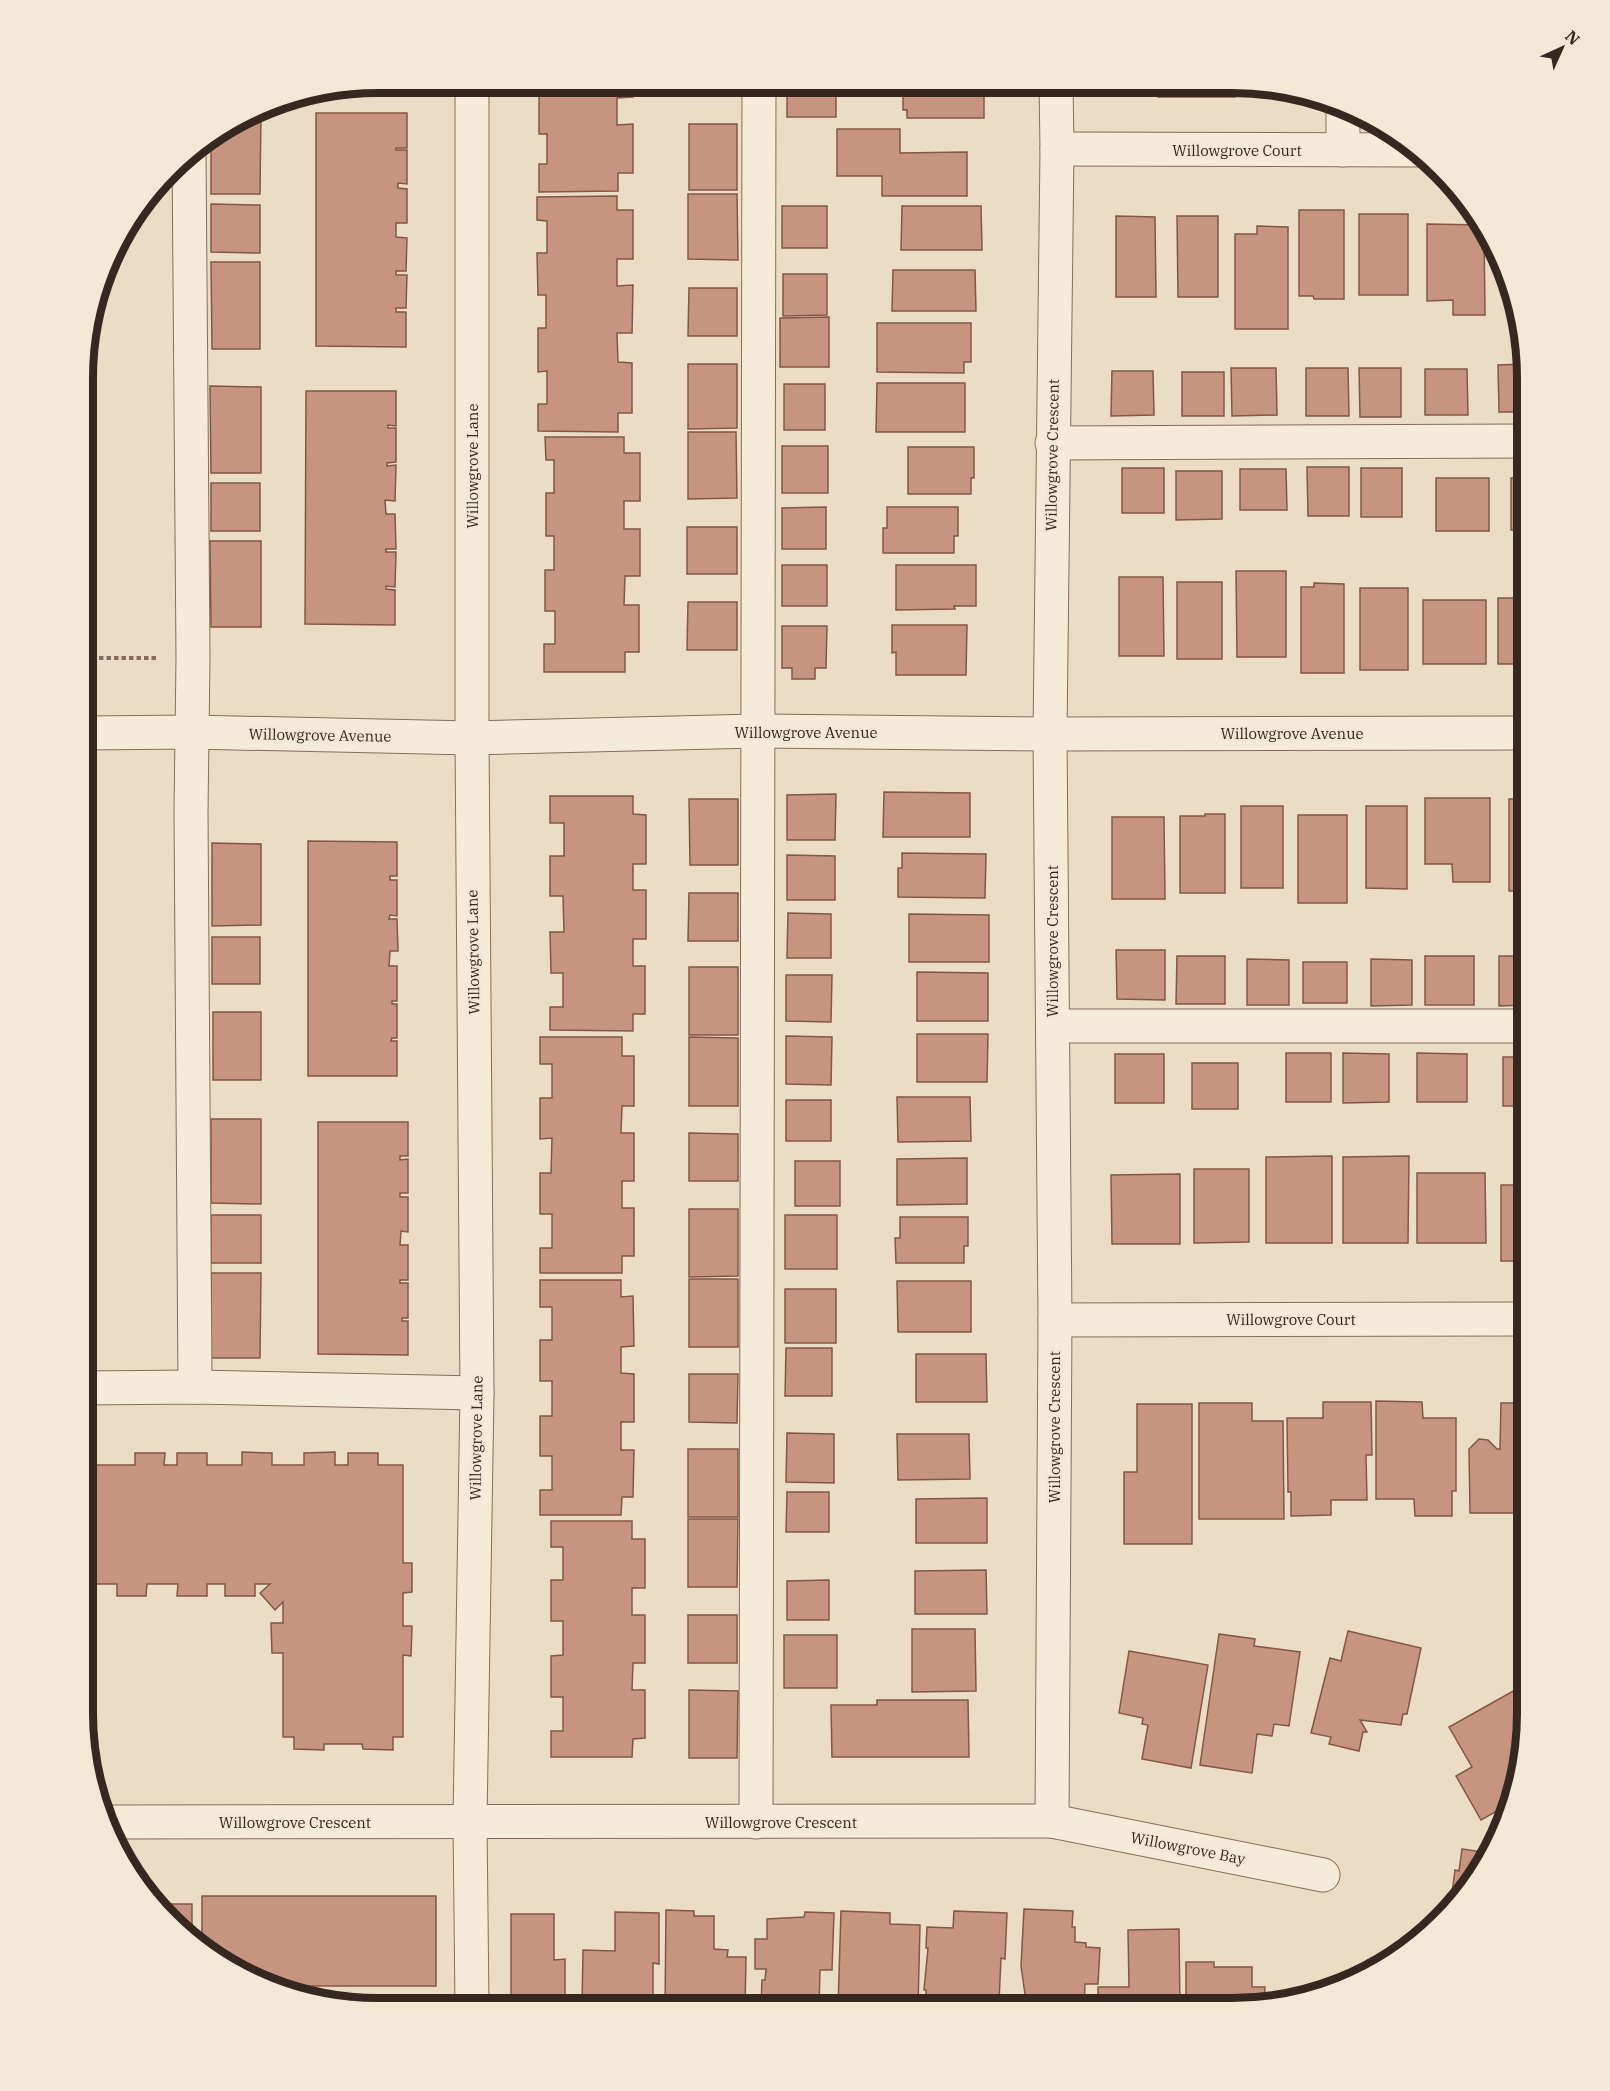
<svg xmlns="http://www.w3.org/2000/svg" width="1610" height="2091" font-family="'IBM Plex Serif',serif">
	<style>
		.building { fill: #c7957f; stroke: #835745; stroke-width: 1.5 }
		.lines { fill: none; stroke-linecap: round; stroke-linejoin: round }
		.minor-casing { stroke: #856e5d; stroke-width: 35 }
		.path { stroke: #856e5d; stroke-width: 4; stroke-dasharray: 4.5 3; stroke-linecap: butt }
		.minor { stroke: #f6ebd9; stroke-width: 33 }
		.labels { text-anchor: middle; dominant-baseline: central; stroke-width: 5; stroke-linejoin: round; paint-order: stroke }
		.street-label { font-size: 15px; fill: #362820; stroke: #f3e7d5 }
		.rim { fill: none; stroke: #362820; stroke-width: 8 }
	</style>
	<rect width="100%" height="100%" fill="#ebdcc6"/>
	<g class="building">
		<polygon points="548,83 633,83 633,97 617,98 617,125 633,124 633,173 618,173 618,191 539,192 539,164 547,164 547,134 539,134 539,88 548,88"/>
		<polygon points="688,83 737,84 737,96 688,96"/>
		<rect x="787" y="84" width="49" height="33"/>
		<polygon points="907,84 984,84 984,118 907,118 907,110 903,110 903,85"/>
		<polygon points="1157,85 1235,85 1235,97 1158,97"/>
		<polygon points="261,111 260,194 211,194 211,140"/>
		<polygon points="316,113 407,113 407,148 396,148 396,150 407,150 407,184 398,183 398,188 407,189 407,223 396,223 396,237 407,238 406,271 396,271 396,275 407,275 406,308 396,308 396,312 406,312 406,347 316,346"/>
		<rect x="689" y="124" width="48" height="66"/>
		<polygon points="837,129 900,129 900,153 967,152 967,196 882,196 882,176 837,176"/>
		<polygon points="688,194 737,194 738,260 688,259"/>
		<polygon points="617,196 617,210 633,210 633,259 617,259 617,286 633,285 632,333 617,333 618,362 632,363 632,413 618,413 618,432 538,431 538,404 547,404 547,371 538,372 538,328 546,328 546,295 538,295 537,253 547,253 547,221 537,220 537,197"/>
		<polygon points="211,204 260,205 260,253 211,252"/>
		<rect x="782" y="206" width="45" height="42"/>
		<polygon points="902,206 981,206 982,250 901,250"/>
		<polygon points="1299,210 1344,210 1344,299 1314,299 1313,296 1299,296"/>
		<rect x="1359" y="214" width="49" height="81"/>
		<polygon points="1116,216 1155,217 1156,297 1116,297"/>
		<polygon points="1177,216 1218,216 1218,297 1178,297"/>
		<polygon points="1427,224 1482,225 1484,228 1485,315 1453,315 1453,300 1427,301"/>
		<polygon points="1257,226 1288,227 1288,329 1235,329 1235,234 1257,234"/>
		<polygon points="1501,257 1518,302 1518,308 1509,308 1509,286 1501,286"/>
		<polygon points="211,262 260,262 260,349 212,349"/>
		<polygon points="893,270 975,270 976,311 892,311"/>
		<polygon points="783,274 827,274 827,315 783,316"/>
		<polygon points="689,288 737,288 737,336 688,336"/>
		<polygon points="829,317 829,367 780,367 780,318"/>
		<polygon points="877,323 971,323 971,362 964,362 964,373 877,372"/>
		<polygon points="688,364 737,364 737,428 688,429"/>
		<polygon points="1526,364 1527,412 1499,412 1498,365"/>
		<polygon points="1231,368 1276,368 1277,415 1232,416"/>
		<polygon points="1306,368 1348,368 1349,416 1306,416"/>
		<polygon points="1359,368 1401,368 1401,417 1360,417"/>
		<polygon points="1425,369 1467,369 1468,415 1425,415"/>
		<polygon points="1112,371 1153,371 1154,415 1111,416"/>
		<rect x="1182" y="372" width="42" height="44"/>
		<polygon points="877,383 965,383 965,432 876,432"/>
		<rect x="784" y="384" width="41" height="46"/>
		<polygon points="210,386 261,387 261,473 211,473"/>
		<polygon points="306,391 396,391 396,426 388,425 388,428 396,428 396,462 387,463 387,466 396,465 395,501 385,500 386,514 395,514 396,549 386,549 386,552 396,552 395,587 386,586 386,589 395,590 395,625 305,624"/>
		<polygon points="688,432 736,432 737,498 688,499"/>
		<polygon points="545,437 624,437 624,453 640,453 640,501 624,501 624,529 640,529 640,576 625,576 624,605 639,605 639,652 625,652 625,672 544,672 544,644 555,644 555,611 545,611 545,570 554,570 554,536 546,536 546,493 554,493 554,460 546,460"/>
		<rect x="782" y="446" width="46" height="47"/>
		<polygon points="908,447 974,447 974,478 971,478 971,494 908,494"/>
		<polygon points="1307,467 1349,467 1349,516 1308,516"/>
		<rect x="1122" y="468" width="42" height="45"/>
		<rect x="1361" y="468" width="41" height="49"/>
		<polygon points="1240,469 1286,469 1287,510 1240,510"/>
		<polygon points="1176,471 1222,471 1222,519 1176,520"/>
		<rect x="1436" y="478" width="53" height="53"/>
		<rect x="1511" y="478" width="16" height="52"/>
		<rect x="211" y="483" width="49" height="48"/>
		<polygon points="826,507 826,549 782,549 782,508"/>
		<polygon points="887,507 958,507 958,536 954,536 954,553 883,553 883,528 887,528"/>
		<rect x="687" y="527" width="50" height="47"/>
		<polygon points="210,541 261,541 261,627 211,627"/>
		<rect x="782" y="565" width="45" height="41"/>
		<polygon points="896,565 976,565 976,606 954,606 955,609 896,610"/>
		<polygon points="1236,571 1286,571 1286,657 1237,657"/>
		<polygon points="1119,577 1163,577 1164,656 1119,656"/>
		<rect x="1177" y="582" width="45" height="77"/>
		<polygon points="1314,583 1344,584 1344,673 1301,673 1301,587 1314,587"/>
		<rect x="1360" y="588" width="48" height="82"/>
		<rect x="1498" y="598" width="29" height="66"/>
		<rect x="1423" y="600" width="63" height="64"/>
		<polygon points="688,602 737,602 737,650 687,650"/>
		<polygon points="892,625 967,625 966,675 896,675 896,652 892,653"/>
		<polygon points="782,626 827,626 826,668 815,668 815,679 792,679 792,668 782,668"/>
		<polygon points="884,792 970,793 970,837 883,837"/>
		<polygon points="836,794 835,840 787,840 787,795"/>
		<polygon points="550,796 633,796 633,814 646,815 646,864 633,864 633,890 646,890 646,939 633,939 633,966 645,966 645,1014 633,1014 633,1031 550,1030 550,1007 563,1007 563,973 551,973 550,932 564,932 563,896 550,896 550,856 564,856 564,823 550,823"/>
		<polygon points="1425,798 1490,798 1490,882 1453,882 1452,864 1425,864"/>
		<polygon points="689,799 738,799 738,865 690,865"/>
		<rect x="1509" y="799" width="18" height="92"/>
		<rect x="1241" y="806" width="42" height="82"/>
		<polygon points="1366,806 1407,806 1407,889 1366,888"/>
		<polygon points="1205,814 1225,814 1225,893 1180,893 1180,816 1205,816"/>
		<rect x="1298" y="815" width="49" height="88"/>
		<polygon points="1112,817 1164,817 1165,899 1112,899"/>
		<polygon points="308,841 397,842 397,876 390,876 390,880 397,880 397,916 390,915 389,919 397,919 398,951 390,951 389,966 397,966 397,1001 392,1001 392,1004 397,1004 397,1038 392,1038 391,1041 397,1041 397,1076 308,1076"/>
		<polygon points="212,843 261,844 261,925 212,926"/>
		<polygon points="902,853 986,854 985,898 898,897 898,868 902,868"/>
		<polygon points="787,855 835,856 835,900 787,900"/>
		<polygon points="689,893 738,893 738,941 688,941"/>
		<polygon points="788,913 831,914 831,958 787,958"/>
		<polygon points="909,914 989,915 989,962 909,962"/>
		<rect x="212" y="937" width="48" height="47"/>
		<polygon points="1116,950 1165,950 1165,1000 1117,999"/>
		<polygon points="1177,956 1225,956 1225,1004 1176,1004"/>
		<rect x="1425" y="956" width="49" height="49"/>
		<polygon points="1499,956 1527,956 1527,1005 1499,1006"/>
		<polygon points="1247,959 1289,960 1289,1005 1247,1005"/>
		<polygon points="1371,959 1412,960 1412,1005 1371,1006"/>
		<rect x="1303" y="962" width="44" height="41"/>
		<rect x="689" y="967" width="49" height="68"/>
		<polygon points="917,972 988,973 988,1021 917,1021"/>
		<polygon points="786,975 832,975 831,1022 786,1021"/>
		<rect x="213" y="1012" width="48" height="68"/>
		<polygon points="917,1034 988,1034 987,1082 917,1082"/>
		<polygon points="786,1036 832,1037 831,1085 786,1084"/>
		<polygon points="540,1037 622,1037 622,1056 634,1056 634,1106 622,1106 621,1133 634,1133 634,1181 622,1181 622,1208 634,1208 634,1256 622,1256 622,1273 540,1273 540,1248 552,1248 552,1214 540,1214 540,1173 551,1173 552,1138 540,1139 540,1098 552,1098 552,1064 540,1064"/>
		<polygon points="689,1037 738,1038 738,1106 689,1106"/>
		<rect x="1286" y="1053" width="45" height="49"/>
		<polygon points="1343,1053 1389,1054 1389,1102 1343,1103"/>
		<polygon points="1417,1053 1467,1054 1467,1102 1417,1102"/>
		<rect x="1115" y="1054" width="49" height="49"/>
		<rect x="1503" y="1057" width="24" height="49"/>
		<rect x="1192" y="1063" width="46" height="46"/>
		<polygon points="897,1097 970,1097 971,1141 898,1142"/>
		<rect x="786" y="1100" width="45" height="41"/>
		<polygon points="211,1119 261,1119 261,1204 211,1203"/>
		<polygon points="318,1122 408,1122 408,1156 400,1156 400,1160 408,1159 408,1193 400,1193 400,1197 408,1197 408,1232 401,1231 400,1245 408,1245 408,1280 400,1280 400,1283 408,1283 408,1318 402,1318 402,1321 408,1321 408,1355 318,1354"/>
		<polygon points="689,1133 738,1134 738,1181 689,1181"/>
		<polygon points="1332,1156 1332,1243 1266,1243 1266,1157"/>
		<polygon points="1409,1156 1408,1243 1343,1243 1343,1157"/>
		<polygon points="967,1158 967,1204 897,1205 897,1159"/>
		<rect x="795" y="1161" width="45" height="45"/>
		<polygon points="1194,1169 1249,1169 1249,1242 1194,1243"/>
		<polygon points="1417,1173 1485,1173 1486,1243 1417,1243"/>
		<polygon points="1180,1174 1180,1244 1112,1244 1111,1175"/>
		<rect x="1501" y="1185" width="26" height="76"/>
		<polygon points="689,1209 738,1209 738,1276 689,1277"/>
		<rect x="211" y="1215" width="50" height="48"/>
		<rect x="785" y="1215" width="52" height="54"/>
		<polygon points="900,1217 968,1217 968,1246 964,1246 964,1263 896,1263 895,1238 900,1238"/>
		<polygon points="211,1273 261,1273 260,1358 211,1358"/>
		<rect x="689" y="1279" width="49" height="68"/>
		<polygon points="540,1280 621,1280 621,1297 633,1296 634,1346 621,1347 621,1373 634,1374 634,1422 621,1422 621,1450 634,1450 633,1497 622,1497 621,1515 540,1515 540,1490 552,1490 552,1456 540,1456 540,1416 552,1416 552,1381 540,1381 540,1340 552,1340 552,1307 540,1307"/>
		<polygon points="897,1281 971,1281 971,1332 898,1332"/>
		<rect x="785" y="1289" width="51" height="54"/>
		<polygon points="786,1348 832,1348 832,1396 785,1396"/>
		<polygon points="916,1354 986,1354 987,1402 916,1402"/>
		<polygon points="689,1374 738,1374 737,1423 689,1422"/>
		<polygon points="1376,1401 1422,1402 1423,1418 1456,1418 1456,1491 1452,1491 1452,1516 1415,1516 1414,1499 1376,1499"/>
		<polygon points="1323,1402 1371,1402 1372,1455 1366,1455 1367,1500 1331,1500 1331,1515 1291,1516 1291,1492 1288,1492 1287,1418 1323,1418"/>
		<polygon points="1199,1403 1252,1403 1252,1421 1283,1421 1284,1519 1199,1519"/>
		<polygon points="1501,1403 1527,1403 1527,1513 1470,1513 1469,1449 1479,1439 1488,1440 1497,1449 1500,1449"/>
		<polygon points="1137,1404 1192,1404 1192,1544 1124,1544 1124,1472 1137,1472"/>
		<polygon points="787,1433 834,1434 834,1483 786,1482"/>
		<polygon points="897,1434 969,1434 970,1479 898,1480"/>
		<rect x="688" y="1449" width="50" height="68"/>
		<polygon points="242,1452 272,1453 272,1465 304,1465 304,1453 335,1452 335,1465 348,1465 348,1453 378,1453 378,1465 403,1465 403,1563 412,1563 412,1592 403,1593 403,1626 412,1626 411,1656 403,1655 403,1737 393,1737 393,1750 363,1749 362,1744 324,1744 324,1750 294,1749 294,1737 283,1737 283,1653 272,1653 271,1623 283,1623 283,1602 275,1610 260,1593 270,1584 255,1584 255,1596 225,1596 225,1584 207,1584 207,1596 177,1596 178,1584 147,1584 146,1596 117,1596 117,1584 83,1584 83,1465 135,1465 135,1453 165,1453 164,1465 177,1465 177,1453 207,1453 207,1465 242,1465"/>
		<polygon points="787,1492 829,1492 829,1532 786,1532"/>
		<polygon points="987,1498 987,1543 916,1543 916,1499"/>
		<polygon points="688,1519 738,1519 737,1587 688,1587"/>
		<polygon points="551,1521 632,1521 632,1539 645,1539 645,1588 632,1588 632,1615 645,1615 645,1663 633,1663 632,1690 645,1690 645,1738 633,1739 632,1757 551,1757 551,1731 563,1731 563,1697 551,1697 551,1656 563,1655 563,1621 551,1621 551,1580 563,1580 563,1547 551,1547"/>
		<polygon points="986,1570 987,1614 915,1614 915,1571"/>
		<polygon points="829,1580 829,1620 787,1620 787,1581"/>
		<rect x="688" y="1615" width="49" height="48"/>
		<polygon points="912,1629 975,1629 976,1691 912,1692"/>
		<polygon points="1348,1631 1421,1648 1407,1714 1403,1714 1401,1725 1360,1720 1367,1732 1363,1732 1359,1751 1329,1744 1331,1737 1311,1733 1330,1658 1341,1661"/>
		<polygon points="1219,1634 1255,1639 1254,1646 1300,1652 1289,1726 1274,1724 1272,1736 1257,1734 1252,1773 1200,1765"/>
		<rect x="784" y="1635" width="53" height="53"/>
		<polygon points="1129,1651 1208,1665 1191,1768 1142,1759 1148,1725 1142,1724 1143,1718 1119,1713"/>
		<polygon points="689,1690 738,1691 737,1758 689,1758"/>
		<polygon points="1515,1690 1527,1711 1527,1733 1513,1802 1481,1820 1456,1776 1472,1767 1449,1727"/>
		<polygon points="877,1700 968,1700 969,1757 832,1757 831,1705 877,1705"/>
		<polygon points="1462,1849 1490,1853 1478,1877 1450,1909 1455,1870 1459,1871"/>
		<polygon points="202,1896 436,1896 436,1986 265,1986 213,1959 202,1948"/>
		<polygon points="153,1904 192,1904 192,1940 156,1908"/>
		<polygon points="1024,1909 1073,1911 1072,1927 1075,1927 1075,1942 1086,1943 1086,1947 1100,1948 1098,1984 1085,1984 1084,2008 1027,2008 1021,1966"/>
		<polygon points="666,1910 694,1911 694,1916 714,1916 714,1949 728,1950 727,1957 746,1957 745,2007 665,2007"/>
		<polygon points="841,1911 890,1913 890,1924 920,1925 918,2008 838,2007"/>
		<polygon points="954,1911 1007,1913 1005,1959 1001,1958 999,2002 985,2002 985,2008 946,2008 946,2000 926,2000 926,1990 924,1990 928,1948 926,1948 927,1927 953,1928"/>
		<polygon points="615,1912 659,1913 659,1964 653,1963 653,2007 582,2007 583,1950 615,1951"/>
		<polygon points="805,1912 834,1913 832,1970 820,1970 819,2007 761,2007 762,1980 765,1980 766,1969 755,1969 755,1939 767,1939 767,1919 804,1917"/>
		<polygon points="511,1914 554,1914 554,1960 565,1959 565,2007 511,2006"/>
		<polygon points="1179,1929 1180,2008 1098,2008 1098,1987 1129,1987 1128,1930"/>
		<polygon points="1186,1962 1214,1962 1214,1967 1252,1967 1252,1987 1265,1987 1264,2004 1233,2008 1186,2008"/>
	</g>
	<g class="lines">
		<defs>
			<g id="minor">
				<polyline points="1343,104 1343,150"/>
				<polyline points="1057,149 1417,150"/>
				<polyline points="189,152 193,658 191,812 195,1387"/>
				<polyline points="1052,443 1527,441"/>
				<polyline points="84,733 191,732 472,738 757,731 1050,734 1527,733"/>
				<polyline points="1053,1026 1527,1026"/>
				<polyline points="1055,1320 1527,1319"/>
				<polyline points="83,1388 195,1387 477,1393"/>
				<polyline points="1052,1821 1323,1875"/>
				<polyline points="105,1822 1052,1821 1055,1320 1050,734 1057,149 1056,84"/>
				<polyline points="756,1822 759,84"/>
				<polyline points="472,2006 470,1821 477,1393 472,738 472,83"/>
			</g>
		</defs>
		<use href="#minor" class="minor-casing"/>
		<polyline class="path" points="84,658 156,658"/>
		<use href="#minor" class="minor"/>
	</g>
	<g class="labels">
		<g class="street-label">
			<text x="1237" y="150">Willowgrove Court</text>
			<text transform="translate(1052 455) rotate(-89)">Willowgrove Crescent</text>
			<text transform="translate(472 466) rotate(-90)">Willowgrove Lane</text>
			<text x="806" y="732">Willowgrove Avenue</text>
			<text x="1292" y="733">Willowgrove Avenue</text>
			<text transform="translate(320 735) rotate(1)">Willowgrove Avenue</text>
			<text transform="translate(1052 941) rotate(-90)">Willowgrove Crescent</text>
			<text transform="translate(473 952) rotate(-91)">Willowgrove Lane</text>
			<text x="1291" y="1319">Willowgrove Court</text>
			<text transform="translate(1054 1427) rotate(-90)">Willowgrove Crescent</text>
			<text transform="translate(476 1438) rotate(-89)">Willowgrove Lane</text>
			<text x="295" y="1822">Willowgrove Crescent</text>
			<text x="781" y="1822">Willowgrove Crescent</text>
			<text transform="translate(1188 1848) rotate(11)">Willowgrove Bay</text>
		</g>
	</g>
	<path d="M0 0H1610V2091H0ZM378 93H1232A285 285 0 0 1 1517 378V1713A285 285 0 0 1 1232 1998H378A285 285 0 0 1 93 1713V378A285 285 0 0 1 378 93Z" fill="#f3e7d5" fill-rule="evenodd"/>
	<path class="rim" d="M378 93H1232A285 285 0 0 1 1517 378V1713A285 285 0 0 1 1232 1998H378A285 285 0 0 1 93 1713V378A285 285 0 0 1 378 93Z"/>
	<g transform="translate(1562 48) rotate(45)" stroke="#f3e7d5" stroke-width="4.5" paint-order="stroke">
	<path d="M0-4.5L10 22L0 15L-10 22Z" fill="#362820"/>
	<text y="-9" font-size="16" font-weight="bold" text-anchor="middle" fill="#362820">N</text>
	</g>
</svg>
